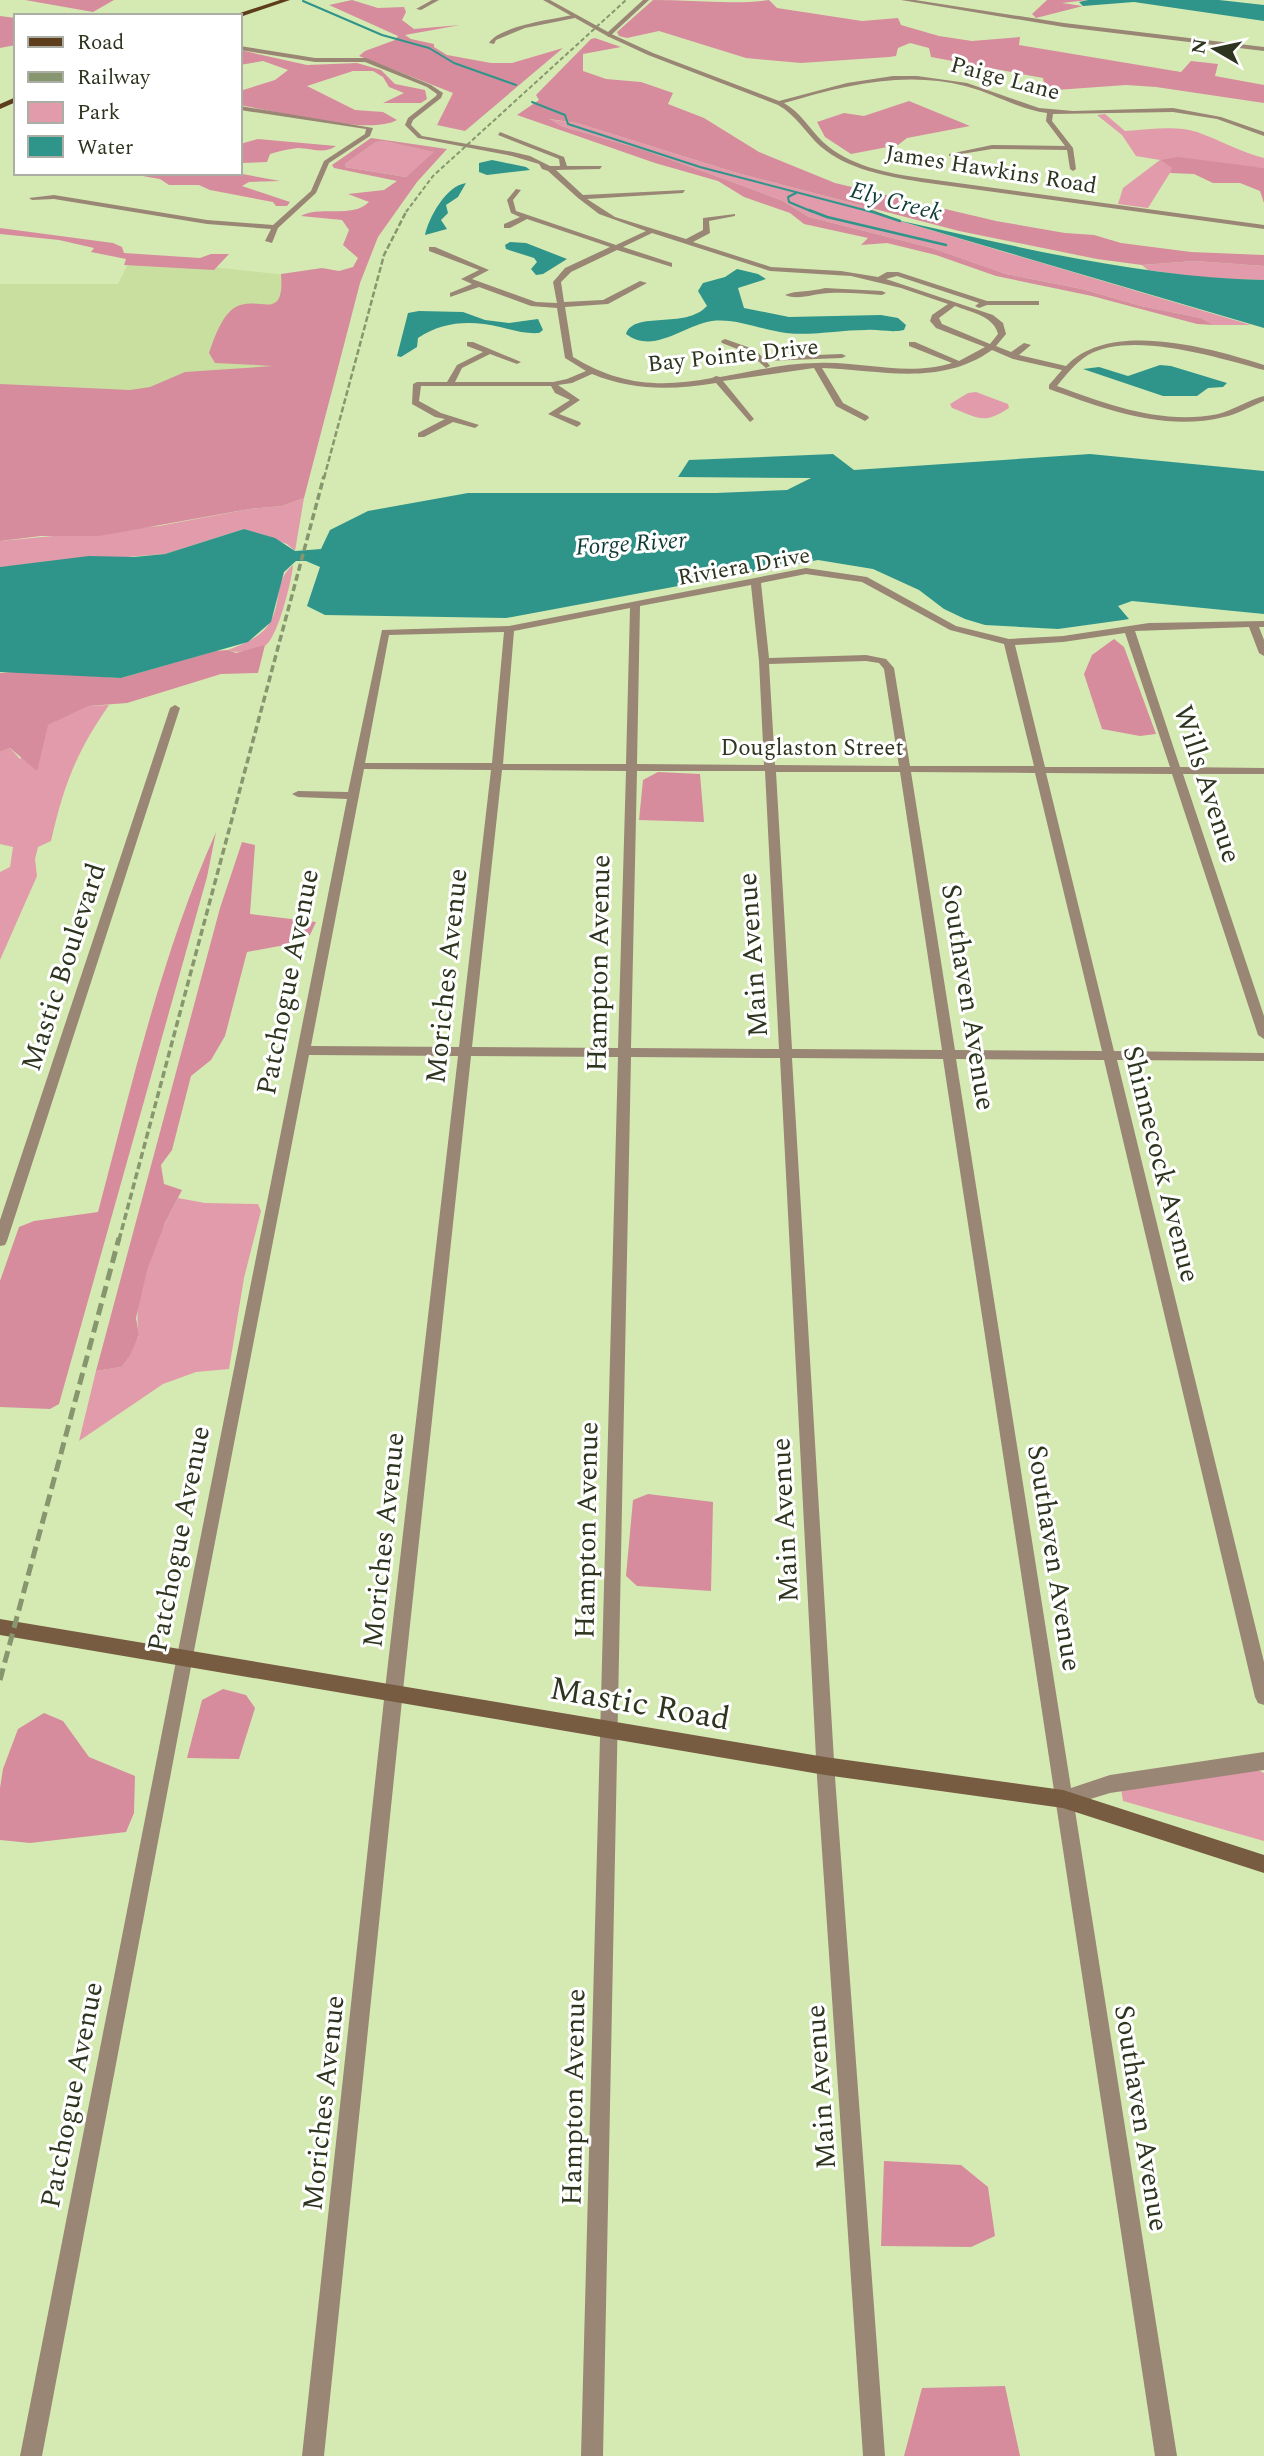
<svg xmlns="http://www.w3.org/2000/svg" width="1264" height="2456" font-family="Spectral,serif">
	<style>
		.built { fill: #c8dfa0 }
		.green { fill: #e19bab }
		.forest { fill: #d68c9d; fill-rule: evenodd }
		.water { fill: #2f958a }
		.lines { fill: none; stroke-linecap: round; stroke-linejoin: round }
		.stream-far1 { stroke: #2f958a; stroke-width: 2 }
		.stream { stroke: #2f958a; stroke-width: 2.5 }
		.minor { fill: #9a8675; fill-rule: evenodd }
		.tertiary { fill: #9a8675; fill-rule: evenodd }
		.secondary { fill: #775c42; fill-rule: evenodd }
		.primary { fill: #5d3d1c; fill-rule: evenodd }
		.rail-far3 { stroke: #87966e; stroke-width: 2; stroke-dasharray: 4.5 2.5; stroke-linecap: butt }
		.rail-far2 { stroke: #87966e; stroke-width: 2.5; stroke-dasharray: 6 2.5; stroke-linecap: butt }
		.rail-far1 { stroke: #87966e; stroke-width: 3.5; stroke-dasharray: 7 3.5; stroke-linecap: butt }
		.rail { stroke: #87966e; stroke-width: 5; stroke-dasharray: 12 6; stroke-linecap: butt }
		.labels { text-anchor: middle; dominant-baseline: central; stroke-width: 6; stroke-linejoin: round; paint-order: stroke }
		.far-street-label { font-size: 23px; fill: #2d351f; stroke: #fff }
		.far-water-label { font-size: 24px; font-style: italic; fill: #0f3c37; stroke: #fff }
		.street-label { font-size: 28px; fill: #2d351f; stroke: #fff }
		.near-street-label { font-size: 33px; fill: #2d351f; stroke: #fff }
	</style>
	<rect width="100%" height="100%" fill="#d5eab2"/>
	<polygon class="built" points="131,258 360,283 331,396 0,387 0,284 118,284"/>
	<g class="green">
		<path d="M1105 114 1125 131C1148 130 1175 125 1197 132 1220 140 1240 152 1264 158V168L1162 160 1173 168 1148 208 1118 204 1123 188 1160 160 1136 156 1122 135 1097 115Z"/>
		<polygon points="547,119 577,123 737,173 867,207 897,220 1251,325 1214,325 1201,318 1141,306 1082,289 1006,274 932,248 809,217 783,201 757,191 644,150 561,126"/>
		<polygon points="384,141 435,152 406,177 345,167 345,164 376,142"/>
		<polygon points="1194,261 1264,266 1264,280 1203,278 1148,270 1142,265"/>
		<path d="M976 392 1008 404 1009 408C983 425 979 418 952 408L950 404 968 393Z"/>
		<polygon points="304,498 295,551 287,544 244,529 165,554 0,567 0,541 159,526 249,509 282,506"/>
		<path d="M293 565C292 580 278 636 266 645 257 651 237 654 228 650 243 644 262 637 270 622 282 603 274 580 293 565Z"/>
		<path d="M109 705C76 753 64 784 51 841L38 847 35 859 37 876 0 960V872L10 867 13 847 0 844V752L10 748 20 759 47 725 89 706Z"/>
		<path d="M178 1198 205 1203 258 1204 261 1211 244 1278 229 1369 196 1372 163 1384 79 1441 96 1371 121 1367 139 1336C131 1290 157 1238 178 1198Z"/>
		<polygon points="1256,1769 1264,1773 1264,1841 1123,1801 1121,1788"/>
	</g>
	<g class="forest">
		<polygon points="25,0 114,0 93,12"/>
		<polygon points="352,0 378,8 404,7 406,12 402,20 414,29 460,25 405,35 411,39 434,44 434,47 447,55 491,63 512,63 563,48 465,131 437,125 453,93 359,56 365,51 395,40 398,36 329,5"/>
		<path d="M653 0C691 0 734 5 769 0L777 8 862 21 898 18 901 25 939 36 972 41 1020 37 1019 45 1181 72 1191 61 1218 64 1215 76 1264 85V103L1156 87 1126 85 1056 90 1045 88 1043 78 931 57 929 48 910 43 898 48 896 56 889 57 801 63 746 58 659 31 627 38 619 36 617 32Z"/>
		<polygon points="1047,0 1088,0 1062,3 1083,6 1036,18 1032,14"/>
		<polygon points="0,16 16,18 16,45 0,48"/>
		<polygon points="595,38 621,47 583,54 583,71 606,79 641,82 673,93 668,104 704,118 759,152 835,183 996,221 1065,233 1094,235 1121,243 1191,252 1264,255 1264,266 1194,261 1142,265 1097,259 959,231 737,173 577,123 549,119 561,126 644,150 757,191 783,201 809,217 932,248 1006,274 1082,289 1141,306 1201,318 1214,325 1197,324 1092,296 996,276 936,255 887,243 861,245 868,238 804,224 790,213 744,197 718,181 655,163 517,115 539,100 536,95 591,39"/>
		<path d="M240 50 307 65 357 63 381 70 395 84 425 90 427 99 421 103H383L404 93 389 87 383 77 373 71H353L307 86 355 110 383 112 397 120C369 136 274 111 240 105V91L275 80 288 70 263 61 240 65Z"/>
		<polygon points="909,101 970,126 907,138 898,145 851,154 825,137 817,122 844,113 864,116"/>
		<path d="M371 138 447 149 417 182 378 237 360 283 304 498 282 506 249 509 99 536H41L0 541V384L130 390 150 387 185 372 273 366 215 363 209 353C214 339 221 317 234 308 257 293 285 325 281 274L322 268 339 271 353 267 358 258 343 245 349 230 342 220 301 216C320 205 352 219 369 202L348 194 384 190 397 181 334 168 332 165ZM384 141 434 152 406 177 345 167V164L376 142Z"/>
		<path d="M258 139 336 146C323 155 312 148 298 148 289 149 279 151 270 154L267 162 240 163V144Z"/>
		<polygon points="1178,157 1264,168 1264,203 1260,191 1240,183 1213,183 1194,174 1170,173 1172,168 1161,160"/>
		<polygon points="125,173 237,173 280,181 249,182 242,186 290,202 287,206 276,206 273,202 210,190 199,185 169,185 160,179"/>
		<polygon points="0,228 113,243 122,247 124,253 200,258 211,254 229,254 214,270 124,265 126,259 91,252 94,248 59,240 0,234"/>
		<polygon points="1114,639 1124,647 1156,734 1140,736 1102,729 1084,674 1092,655"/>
		<polygon points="265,645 258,673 221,674 127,703 89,706 48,725 37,771 10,748 0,752 0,673 22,671 121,678 215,651 228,650 236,653"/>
		<polygon points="658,772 700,774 704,822 639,820 643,780"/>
		<path d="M216 832 207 877 59 1404 50 1409 0 1407V1281L19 1227 34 1221 98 1212C132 1084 162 953 216 832Z"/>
		<polygon points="242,842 255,845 250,914 316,922 310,935 285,945 247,952 225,1036 211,1060 191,1076 172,1150 161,1165 164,1184 182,1190 165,1223 147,1270 136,1318 139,1335 130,1355 121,1367 96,1371 220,908"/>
		<polygon points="648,1494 713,1502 711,1591 637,1586 626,1576 633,1500"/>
		<polygon points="223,1689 246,1695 255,1708 239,1759 187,1758 202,1700"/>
		<polygon points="44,1713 63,1721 89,1757 135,1776 134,1813 126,1832 30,1843 0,1840 0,1788 3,1769 18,1729"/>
		<polygon points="884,2161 961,2165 988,2187 995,2236 971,2247 881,2246"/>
		<polygon points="1005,2386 1020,2456 904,2456 922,2388"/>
	</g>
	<g class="water">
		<polygon points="1088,0 1219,0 1264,5 1264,21 1134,2 1083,6 1079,2"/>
		<polygon points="492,160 526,167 530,170 487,175 479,172 479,163"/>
		<path d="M466 183 458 197 446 205 448 213 441 220 447 229 425 235C429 217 446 186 466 183Z"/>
		<path d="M897 220C1018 247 1139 277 1264 280V328Z"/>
		<polygon points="510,242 526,243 567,259 543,274 536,275 531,269 537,262 534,258 506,249 505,245"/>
		<path d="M737 269 758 274 766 279 738 288 744 308 789 317 881 315 898 318 906 325 904 330C891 333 879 329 866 330 839 330 813 336 786 333 761 330 737 318 712 321 684 325 654 355 626 334 634 310 685 330 707 306L698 291 703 283 725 277Z"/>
		<path d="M419 311 463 312 485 320 509 323 538 319 543 330 539 333C525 334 513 330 500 327 471 320 443 321 418 338L417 347 401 357 397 356 408 313Z"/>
		<polygon points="1160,365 1171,366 1227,383 1223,387 1208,388 1197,396 1163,396 1083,369 1099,367 1128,376"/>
		<polygon points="833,454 854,470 1090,454 1264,471 1264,614 1132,601 1118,606 1129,619 1123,620 1058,629 985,625 965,619 944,609 919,590 873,569 818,560 506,618 325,615 307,606 320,567 306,561 296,561 284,572 271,622 248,642 121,678 0,672 0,567 89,556 134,557 165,554 244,529 275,538 295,551 321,549 330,530 368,511 468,493 716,493 787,490 811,478 678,477 689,460"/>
	</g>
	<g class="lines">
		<g class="stream-far1">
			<polyline points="303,1 382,35 429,48 454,63 516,85"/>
			<polyline points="532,102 565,115 568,124 700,167 872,212"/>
			<polyline points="796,193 788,197 789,202 813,212"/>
		</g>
		<g class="stream">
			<polyline points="809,210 827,217 946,245"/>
			<polyline points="867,210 900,221"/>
		</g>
		<g class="minor">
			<polygon points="432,0 439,0 421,10 416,9"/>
			<polygon points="901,0 915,0 1064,23 1264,47 1264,51 1064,27"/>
			<path d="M573 15 575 18 525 28 496 40 494 44 489 43C499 26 554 19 573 15Z"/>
			<path d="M609 33 653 53 779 101 847 83 893 76H917L967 83 1039 108 1073 111 1173 108 1221 117 1264 132V136L1217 119 1173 112 1053 114 1052 121 1073 148 1076 169 1073 171 1070 169 1067 150 992 149 949 156V154L992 145 1065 146 1046 121 1047 113C1018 109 993 93 965 86 904 70 842 86 784 103 801 113 809 128 823 142 849 166 887 173 921 178L1264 225V229L921 182C886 176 848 170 820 146 805 132 796 115 778 105L648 55 607 36Z"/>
			<path d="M240 46 315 58H366L431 85 443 93 441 98 413 120 411 125 422 136 513 152 530 156 550 166H560L559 159 498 135 500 132 564 157 567 166H602L600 169 556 170 583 195 685 190 683 193 587 199 615 217 686 239 703 230V218L735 214V216L709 221 710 233 693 242 771 267 841 271 878 277 887 272H898L987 301H1039V305H987L979 308 975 306 979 303 897 276 886 279 993 315 1003 323 1006 334 996 346 1011 352 1024 343 1031 345 1019 355 1066 366C1110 319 1211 348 1264 365V370C1219 358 1131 330 1088 355 1075 363 1066 375 1057 386 1109 405 1162 425 1218 414 1234 410 1248 400 1264 396V401C1251 406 1238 414 1224 417 1164 432 1105 409 1049 389V385L1062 370 1013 359 992 350C940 387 881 370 822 368L843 403 868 416 869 418 865 421 836 406 814 368 723 381 754 419 750 422 716 383C673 390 633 391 592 374L572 383 558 385 580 400 559 414 580 422 581 424 577 427 548 414 570 400 555 393 551 386H421L419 401 441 413 479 425 475 428 453 422 424 437H418V433L445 419 435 417 412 404 413 384 417 382H447L457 365 483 352 467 346V342H473L521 362 517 364 490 354 462 368 455 382H553L567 379 586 371 565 358 557 308 531 306 479 287 450 297V293L472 284 461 279 479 270 429 251V247H435L489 270 472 279 536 302 557 303 553 282 565 268 610 247 527 219 510 228H504V224L520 217 511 213 507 200 516 189 521 190 513 200 516 211 616 245 646 231 599 214 578 198 548 171 542 169 539 164 512 156 418 138 405 125 408 118 436 96 437 94 427 87 365 62H315L240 50ZM652 233 770 271 851 276 901 288 948 304 932 315 930 321 936 328 985 347 959 361 915 342H909V346L952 363C906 377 863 361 817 363 784 363 752 372 720 377L716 376 712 378C659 388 619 385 573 357L565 307 608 304 647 283 640 281 603 300 564 302 561 282 571 272 617 250 672 267V263L623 247ZM955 306C970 312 994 316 998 334L990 344 942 324 939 318Z"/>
			<polygon points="240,106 373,128 370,136 329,163 316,193 278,228 272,243 265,241 271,229 207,224 54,199 32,200 29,198 54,195 207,220 273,225 311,191 324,161 365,134 366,129 240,110"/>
			<path d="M825 288 882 291 886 293 882 295C865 294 847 292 830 293 815 293 799 301 785 295 796 290 812 292 825 288Z"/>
			<polygon points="725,339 756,350 762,357 842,354 846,356 842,358 766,361 770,366 766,368 750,354 722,343 721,341"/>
			<path d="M806 568 867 577 956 626 1009 639 1063 636 1149 623 1264 621V627H1259L1264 640V656L1259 653 1249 627 1135 631 1180 767 1264 768V774H1183L1264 1016V1039L1258 1035 1172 774 1046 773 1114 1051 1264 1053V1061L1117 1060 1264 1662V1705L1258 1703 1255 1697 1104 1060 956 1059 1071 1788 1110 1775 1264 1752V1770L1110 1793 1074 1804 1177 2456H1155L943 1059 792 1058 835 1777 885 2456H863L817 1777 780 1058 631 1057 603 2456H581L618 1057 471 1056 404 1681 324 2456H302L386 1681 458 1056 309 1055 193 1656 191 1662 185 1664 179 1662 177 1656 347 799 298 797 292 794 298 791 348 792 382 630 509 626ZM806 574 862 582 950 630 1004 644 1034 766H910L894 668 886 659 866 655 769 658 761 583ZM751 585 759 661 764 765 637 764 640 606ZM630 608 626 764H503L514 631ZM504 632 492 763H365L389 635ZM1125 633 1170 767H1045L1015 645 1063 642ZM866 661 879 663 884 669 899 766 775 765 769 664ZM364 769 491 770 459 1047 311 1046ZM502 770 626 771 618 1048 472 1047ZM637 771H765L779 1049 631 1048ZM776 772H900L942 1050 792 1049ZM911 772 1035 773 1102 1051 955 1050Z"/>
			<polygon points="175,705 180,708 7,1241 5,1245 0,1246 0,1220 170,708"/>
		</g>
		<g class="tertiary">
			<polygon points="543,0 550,0 608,32 643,0 649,0 609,37"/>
			<polygon points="185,1648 191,1650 193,1656 42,2456 20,2456 177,1656 179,1650"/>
		</g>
		<polygon class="secondary" points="0,1619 825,1757 1063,1790 1264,1855 1264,1873 1063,1808 825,1775 0,1635"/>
		<g class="primary">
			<polygon points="280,0 290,0 240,17 231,16"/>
			<polygon points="16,97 16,102 0,109 0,104"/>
		</g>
		<polyline class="rail-far3" points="406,212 433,176 626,0"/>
		<polyline class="rail-far2" points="324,478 384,255 407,210"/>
		<polyline class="rail-far1" points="119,1240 324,476"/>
		<polyline class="rail" points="0,1680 119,1238"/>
	</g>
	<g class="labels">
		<g class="far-street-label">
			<text transform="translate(1005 79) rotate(15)">Paige Lane</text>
			<text transform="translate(991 170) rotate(9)">James Hawkins Road</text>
			<text transform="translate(733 356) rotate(-6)">Bay Pointe Drive</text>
			<text transform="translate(744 567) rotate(-10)">Riviera Drive</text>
			<text x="812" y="748">Douglaston Street</text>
		</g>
		<g class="far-water-label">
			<text transform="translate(896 202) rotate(15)">Ely Creek</text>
			<text transform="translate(631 544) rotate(-4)">Forge River</text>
		</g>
		<g class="street-label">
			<text transform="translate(1207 784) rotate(72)">Wills Avenue</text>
			<text transform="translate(753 955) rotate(-94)">Main Avenue</text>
			<text transform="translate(599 963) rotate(-89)">Hampton Avenue</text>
			<text transform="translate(64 967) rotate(-72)">Mastic Boulevard</text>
			<text transform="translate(447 976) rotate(-84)">Moriches Avenue</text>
			<text transform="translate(288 982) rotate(-79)">Patchogue Avenue</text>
			<text transform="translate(968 997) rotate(81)">Southaven Avenue</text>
			<text transform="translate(1161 1164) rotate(76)">Shinnecock Avenue</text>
			<text transform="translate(785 1520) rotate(-93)">Main Avenue</text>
			<text transform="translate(587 1530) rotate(-89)">Hampton Avenue</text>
			<text transform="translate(179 1539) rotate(-79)">Patchogue Avenue</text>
			<text transform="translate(384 1540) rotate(-84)">Moriches Avenue</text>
			<text transform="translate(1054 1558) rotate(81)">Southaven Avenue</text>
			<text transform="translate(821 2087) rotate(-94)">Main Avenue</text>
			<text transform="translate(72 2095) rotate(-79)">Patchogue Avenue</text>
			<text transform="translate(574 2097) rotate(-89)">Hampton Avenue</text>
			<text transform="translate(324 2103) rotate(-84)">Moriches Avenue</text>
			<text transform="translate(1141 2118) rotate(81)">Southaven Avenue</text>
		</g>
		<g class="near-street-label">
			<text transform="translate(640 1704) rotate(10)">Mastic Road</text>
		</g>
	</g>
	<rect x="14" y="14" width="228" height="161" fill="#ffffff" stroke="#abaea5" stroke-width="2"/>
	<rect x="28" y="37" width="35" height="10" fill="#5d3d1c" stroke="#abaea5" stroke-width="2"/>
	<text x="77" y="49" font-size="21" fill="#2d351f">Road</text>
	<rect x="28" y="72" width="35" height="10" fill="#87966e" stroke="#abaea5" stroke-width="2"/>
	<text x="77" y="84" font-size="21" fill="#2d351f">Railway</text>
	<rect x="28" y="102" width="35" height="21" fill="#e19bab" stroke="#abaea5" stroke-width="2"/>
	<text x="77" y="119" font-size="21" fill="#2d351f">Park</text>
	<rect x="28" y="136" width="35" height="21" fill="#2f958a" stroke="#abaea5" stroke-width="2"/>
	<text x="77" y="154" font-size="21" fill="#2d351f">Water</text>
	<g transform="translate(1215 49) rotate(279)" stroke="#ffffff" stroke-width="5" paint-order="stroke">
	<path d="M0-5L12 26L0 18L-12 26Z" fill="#2d351f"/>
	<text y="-10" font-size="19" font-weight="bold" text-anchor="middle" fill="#2d351f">N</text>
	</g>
</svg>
